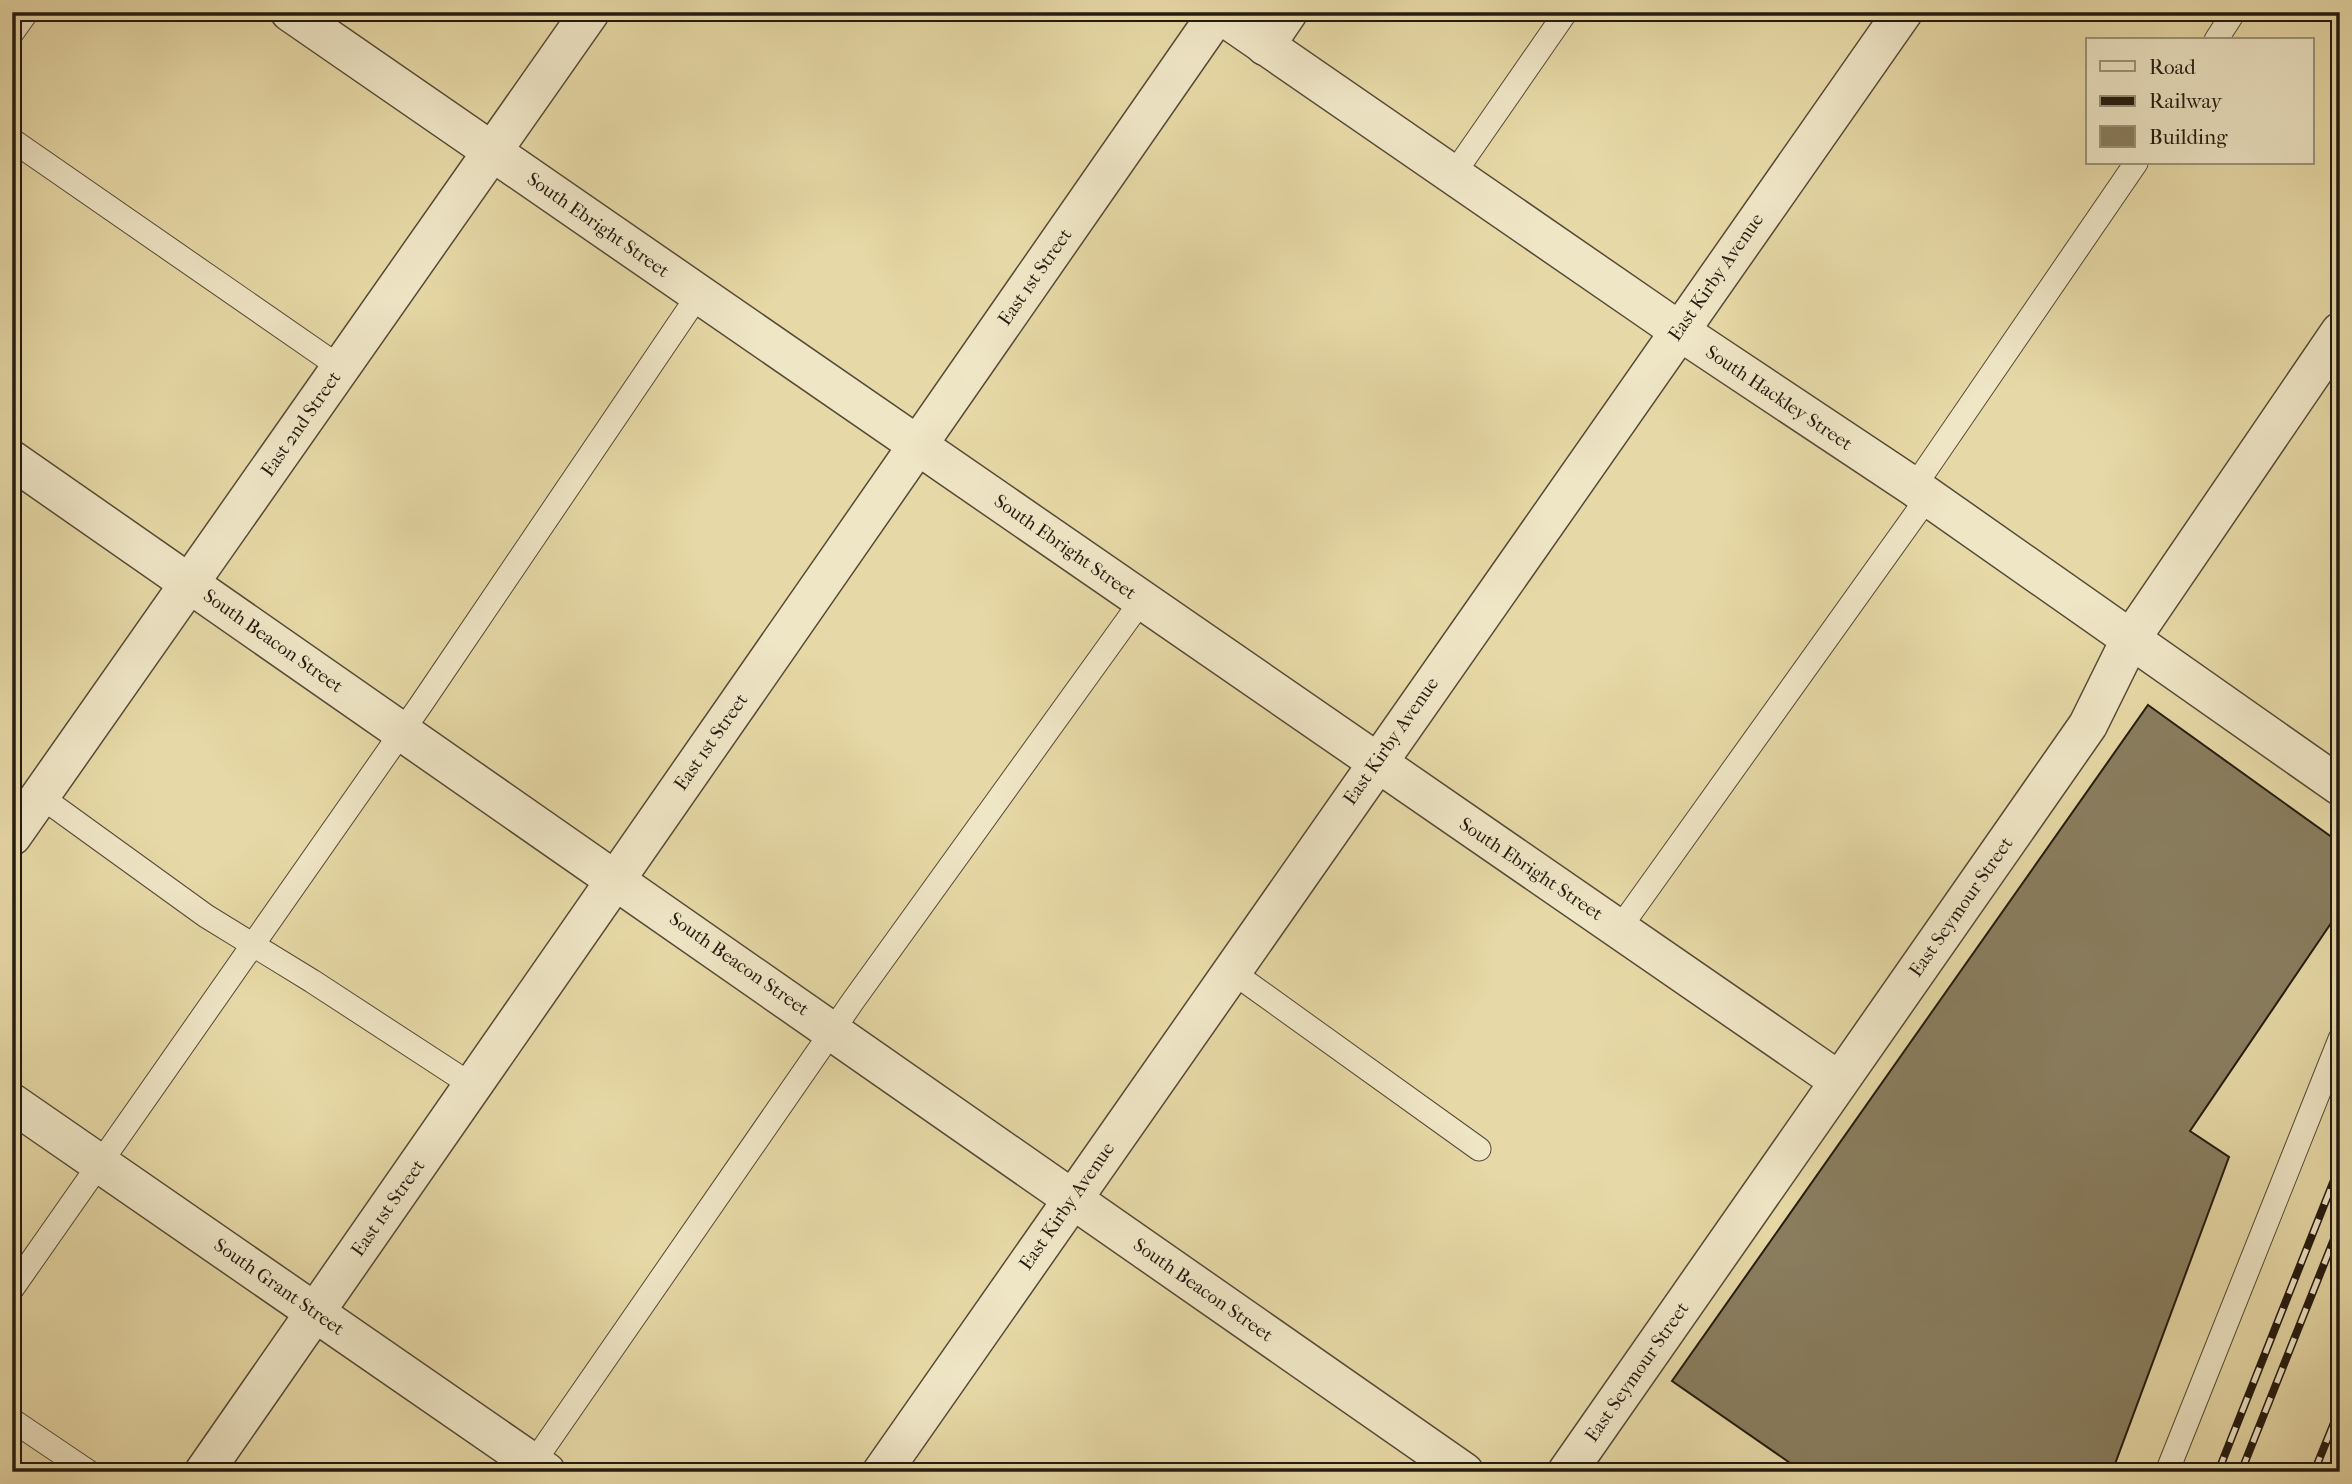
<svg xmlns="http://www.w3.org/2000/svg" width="2352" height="1484" font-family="'IM FELL French Canon',serif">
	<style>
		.building { fill: #897e5f; stroke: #241b10; stroke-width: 2 }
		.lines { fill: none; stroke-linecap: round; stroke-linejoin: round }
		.service-casing { stroke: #554a36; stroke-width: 25 }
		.minor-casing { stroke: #554a36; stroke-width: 41 }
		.tertiary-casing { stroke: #554a36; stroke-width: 41 }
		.service { stroke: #efe6c6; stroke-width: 23 }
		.minor { stroke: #efe6c6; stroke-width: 38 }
		.tertiary { stroke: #efe6c6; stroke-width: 38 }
		.rail-casing { stroke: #241b10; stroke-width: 8 }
		.rail { stroke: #efe6c6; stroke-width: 5; stroke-dasharray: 16; stroke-linecap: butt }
		.labels { text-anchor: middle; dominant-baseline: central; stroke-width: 5; stroke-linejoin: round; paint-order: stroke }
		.street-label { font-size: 19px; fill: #241b10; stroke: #efe6c6 }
	</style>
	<rect width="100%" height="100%" fill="#e7d9a7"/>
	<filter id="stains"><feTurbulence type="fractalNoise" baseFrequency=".00286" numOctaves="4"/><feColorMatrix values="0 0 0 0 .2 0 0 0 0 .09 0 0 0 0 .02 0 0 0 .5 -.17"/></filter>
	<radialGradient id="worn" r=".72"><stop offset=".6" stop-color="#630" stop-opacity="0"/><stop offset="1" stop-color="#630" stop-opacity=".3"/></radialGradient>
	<polygon class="building" points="2148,705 2340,843 2340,910 2190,1131 2229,1157 2112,1472 1803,1472 1672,1381"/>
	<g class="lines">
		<defs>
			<g id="service">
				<polyline points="12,33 27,12"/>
				<polyline points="2216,40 2234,12"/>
				<polyline points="12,140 341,368"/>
				<polyline points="1453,175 1566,12"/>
				<polyline points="1914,487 2136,163"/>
				<polyline points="40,796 206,916 312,981 473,1086"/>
				<polyline points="1619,929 1928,497"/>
				<polyline points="1231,971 1479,1149"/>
				<polyline points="12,1289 422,703 699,294"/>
				<polyline points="12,1420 89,1472"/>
				<polyline points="527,1472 853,1001 1142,600"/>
				<polyline points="2167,1472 2340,1039"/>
			</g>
			<g id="minor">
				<polyline points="290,12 1839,1081"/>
				<polyline points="1265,46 1288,12"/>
				<polyline points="12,460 1464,1472"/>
				<polyline points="12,836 590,12"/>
				<polyline points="12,1103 546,1472"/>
				<polyline points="204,1472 1218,13"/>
				<polyline points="882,1472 1903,12"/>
				<polyline points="1567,1472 2088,725 2130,640 2340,332"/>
			</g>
			<polyline id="tertiary" points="1217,12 1678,330 1914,487 2340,786"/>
		</defs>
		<use href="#service" class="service-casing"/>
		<use href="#minor" class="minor-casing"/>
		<use href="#tertiary" class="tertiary-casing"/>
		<use href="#service" class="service"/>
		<use href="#minor" class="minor"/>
		<use href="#tertiary" class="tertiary"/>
		<defs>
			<g id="rail">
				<polyline points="2218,1472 2340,1165"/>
				<polyline points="2241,1472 2340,1224"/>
				<polyline points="2314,1472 2340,1408"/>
			</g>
		</defs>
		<use href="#rail" class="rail-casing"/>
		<use href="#rail" class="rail"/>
	</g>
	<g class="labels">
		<g class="street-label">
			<text transform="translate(598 225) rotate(35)">South Ebright Street</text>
			<text transform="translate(1035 277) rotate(-55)">East 1st Street</text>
			<text transform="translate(1716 277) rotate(-55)">East Kirby Avenue</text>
			<text transform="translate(1779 398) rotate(34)">South Hackley Street</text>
			<text transform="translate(301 424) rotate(-55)">East 2nd Street</text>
			<text transform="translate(1065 547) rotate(35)">South Ebright Street</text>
			<text transform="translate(273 641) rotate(35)">South Beacon Street</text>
			<text transform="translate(1391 741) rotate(-55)">East Kirby Avenue</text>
			<text transform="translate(711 742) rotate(-55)">East 1st Street</text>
			<text transform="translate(1531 869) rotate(34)">South Ebright Street</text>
			<text transform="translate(1961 907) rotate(-55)">East Seymour Street</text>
			<text transform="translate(739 964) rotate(35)">South Beacon Street</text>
			<text transform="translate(1067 1206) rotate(-55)">East Kirby Avenue</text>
			<text transform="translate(388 1208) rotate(-55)">East 1st Street</text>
			<text transform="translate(279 1287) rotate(35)">South Grant Street</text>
			<text transform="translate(1203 1290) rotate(35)">South Beacon Street</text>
			<text transform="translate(1637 1372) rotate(-55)">East Seymour Street</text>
		</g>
	</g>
	<rect width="2352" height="1484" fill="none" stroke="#e7d9a7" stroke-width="42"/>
	<rect x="14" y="14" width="2324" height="1456" fill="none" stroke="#241b10" stroke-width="3.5"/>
	<rect x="21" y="21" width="2310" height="1442" fill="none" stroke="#241b10" stroke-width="2"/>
	<rect x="2086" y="38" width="228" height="126" fill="#efe6c6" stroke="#9e957d" stroke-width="2"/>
	<rect x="2100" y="61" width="35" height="10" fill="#efe6c6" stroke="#9e957d" stroke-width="2"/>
	<text x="2149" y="74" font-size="21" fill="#241b10">Road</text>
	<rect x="2100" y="96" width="35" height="10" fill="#241b10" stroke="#9e957d" stroke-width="2"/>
	<text x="2149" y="108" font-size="21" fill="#241b10">Railway</text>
	<rect x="2100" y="126" width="35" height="21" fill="#897e5f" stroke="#9e957d" stroke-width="2"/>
	<text x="2149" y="144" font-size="21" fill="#241b10">Building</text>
	<rect width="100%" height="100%" filter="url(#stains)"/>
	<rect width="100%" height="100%" fill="url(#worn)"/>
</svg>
